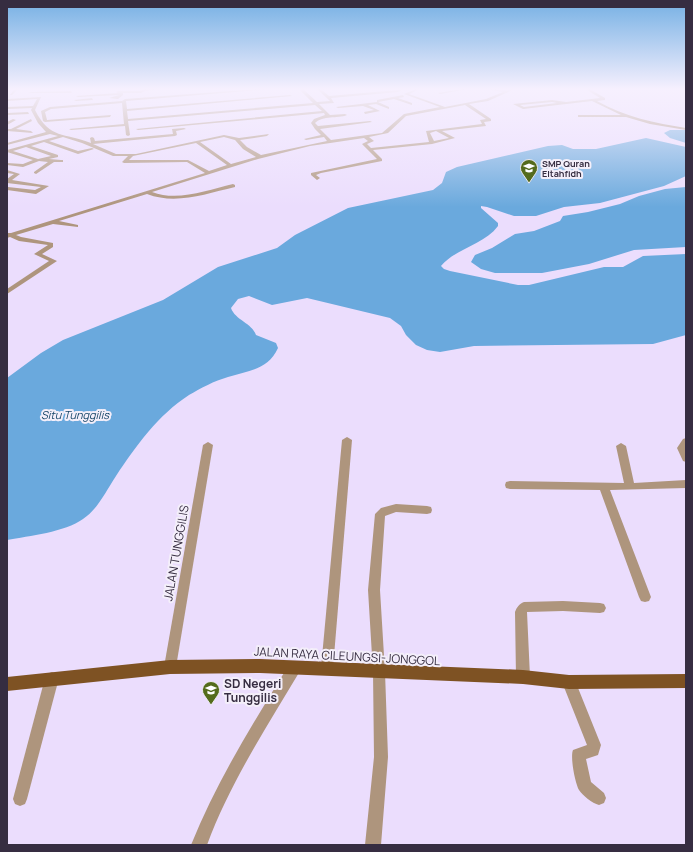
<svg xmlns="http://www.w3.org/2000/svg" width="693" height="852" font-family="Manrope,sans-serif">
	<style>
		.water { fill: #6aa9dd }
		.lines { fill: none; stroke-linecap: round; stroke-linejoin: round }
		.minor { fill: #ae957d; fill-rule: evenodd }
		.major { fill: #7e5223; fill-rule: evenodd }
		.labels { text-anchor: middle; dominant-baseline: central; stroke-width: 4; stroke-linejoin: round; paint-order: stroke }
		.far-poi-label { font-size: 9px; font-weight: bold; fill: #362d41; stroke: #f4effa; text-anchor: start }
		.water-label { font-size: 11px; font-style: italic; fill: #174669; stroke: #f4effa }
		.near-street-label { font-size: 12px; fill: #362d41; stroke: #f4effa }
		.near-poi-label { font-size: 12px; font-weight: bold; fill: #362d41; stroke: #f4effa; text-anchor: start }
	</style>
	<rect width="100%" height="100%" fill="#ebddfd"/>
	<g class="water">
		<polygon points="670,130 686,130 686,143 670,138 664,133"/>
		<path d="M646 138 686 147V176L664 186 600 203 564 207 536 216H514L487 207 481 206V208L498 223V226C484 245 456 248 441 266L444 269 450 271 518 285H529L604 267H623L643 256 686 254V335L653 344 474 346 440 352 427 350 416 345 406 335 401 326 390 318 307 298 272 305 249 296 238 299 231 308C235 320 252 323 256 335L276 343 278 348C268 370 248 371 228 377 214 381 201 388 189 395 158 415 136 446 116 476 106 491 98 509 83 519 65 532 29 536 7 540V378L41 353 63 340 163 300 218 267 277 248 295 235 348 208 433 190 442 183 446 172 457 167 548 146 562 145 573 149H596Z"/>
		<polygon points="686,187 686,247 634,250 589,264 542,273 495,273 481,269 471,262 475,255 492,248 515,234 534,231 560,221 563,216 588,212 620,204 639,196 665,189"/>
	</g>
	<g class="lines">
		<g class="minor">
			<polygon points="15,88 19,88 12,95 10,95"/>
			<polygon points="63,88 83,88 81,89"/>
			<polygon points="145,88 173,88 145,91 141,93 123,93 123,95 118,99 109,98 119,95 78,97 76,96 118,93 116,92 118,91 140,91"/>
			<path d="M270 88H283L126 101 127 109 290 95 292 96 127 111 128 119 313 103 298 88H302L317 102 330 101 318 90H316L317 88H337L322 90 329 96 397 90 406 88 398 92 331 98 334 103 319 104 330 115 345 114 347 115C337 119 323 115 315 123L318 126 370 121 372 122 320 129 331 140 382 133 404 114 440 107 404 94 418 88H422L409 94 445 107 486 99 503 92 480 88 507 90 517 88 488 101 469 104 491 119V121L484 122 486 126 442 131 455 138 432 144 373 150 382 159V161L321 173 316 175 320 178 317 180 311 175V173L377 159 362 144 368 141 364 138 310 146 258 159 152 192C178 202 207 190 233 184L235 185V187C205 194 176 205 147 194L59 221 78 225V227L53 224 16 235 21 237 53 243V247L42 254 57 261 7 294V289L49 261 34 254 48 245 19 241 10 237 7 238V233H11L205 173 187 162 124 163 122 162 128 156H113L82 143 63 137 49 141 78 151 92 148 94 149 78 154 44 142 31 146 58 155V157L49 159 61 160H63V162H54L36 174 34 173V172L48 162 39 161 23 167 7 165V163L23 164 33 160 7 152V150L58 136 50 134 7 145V143L46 132 38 123 31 110 32 108 7 109V107L33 106 37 99 7 101V99L41 97 35 110C50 140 64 132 91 143L90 138 92 137 94 138 95 141 173 134 172 129 184 128 186 129 176 131 177 135 175 136 93 144 116 154H136L224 135 239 138 269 134 267 136 240 140 247 147 261 155 327 141 324 137 306 140 304 139 321 135 315 129 311 123 314 119 325 115 324 113 138 130 136 129 322 111 315 105 128 121 130 135 128 136 126 135 125 126 71 130 69 129 124 124 122 103 51 109 45 112 47 120 111 115 110 117 45 122 43 121 41 111 50 107 122 101 125 99ZM465 105 486 119 480 120 482 124 426 131 429 142 371 148 367 144 374 141 369 137 388 133 406 116ZM436 131 449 138 434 141 430 133ZM224 137 235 140 243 149 256 157 231 164 200 142ZM196 143 227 165 209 171 188 160H129L133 156ZM26 147 51 156 38 159 13 151Z"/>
			<polygon points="467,88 474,88 440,94 438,93"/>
			<path d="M584 88H588L605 98V100L597 101C625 117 655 123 686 128V130L650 124 626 117H578V115H621L592 101 523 109 513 104 552 100 566 102 600 98ZM552 102 557 103 524 107 520 105Z"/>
			<polygon points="71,91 72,93 29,93 31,92"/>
			<polygon points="403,95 404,97 398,98 412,103 412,105 394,99 378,102 389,107 389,109 376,104 368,105 380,111 365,114 364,112 374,110 363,106 338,108 336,107 377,102 377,100"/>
			<polygon points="92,98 93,100 76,101 74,100"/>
			<polygon points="28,112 29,114 7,115 7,113"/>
			<polygon points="13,119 16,120 7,125 7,122"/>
			<polygon points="31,119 32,121 16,129 31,131 33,133 7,131 7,129 11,129"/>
			<polygon points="7,170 20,174 12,180 49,186 36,194 7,190 8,187 35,190 41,187 7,183 7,179 14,174 7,173"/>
			<polygon points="347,437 352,440 333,668 332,672 327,674 322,672 321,668 342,440"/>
			<polygon points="686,438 686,462 683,461 677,448 683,439"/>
			<polygon points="208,442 213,445 176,667 175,671 170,673 165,671 164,667 203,445"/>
			<polygon points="621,443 626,446 634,483 686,480 686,488 610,490 651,597 649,601 645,602 641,601 639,597 600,490 510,489 506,488 505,485 506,482 510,481 624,483 616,446"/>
			<polygon points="396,504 427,506 431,507 432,510 431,513 427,514 396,512 385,516 380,590 385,672 388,757 381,845 365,845 374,757 373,672 368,590 375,514 381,508"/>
			<path d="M563 601 600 603 604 604 606 608 604 612 600 613 563 611 527 612 530 677 528 681 523 683 518 681 516 677 515 612C517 607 519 604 524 602Z"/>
			<path d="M295 661 300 663 301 667 300 671C266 728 230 783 207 845H191C217 780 254 722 290 663Z"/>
			<polygon points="52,672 57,674 59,678 27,799 25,804 20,806 15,804 13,799 45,678 47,674"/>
			<path d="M569 676 574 678 601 745 598 755 586 759 591 782 604 793 606 798 604 803 599 805C592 803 583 796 579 790 575 783 570 757 573 750L587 745 562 682 564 678Z"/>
		</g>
		<polygon class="major" points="260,659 523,670 569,675 686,674 686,688 569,689 523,684 260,673 170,674 7,691 7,677 170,660"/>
	</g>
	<linearGradient id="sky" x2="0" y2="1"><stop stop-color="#75b0e4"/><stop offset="0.43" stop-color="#f6f0fe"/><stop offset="1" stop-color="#f6f0fe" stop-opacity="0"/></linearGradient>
	<rect width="693" height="207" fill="url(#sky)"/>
	<defs>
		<symbol id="school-pin" viewBox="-11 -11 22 30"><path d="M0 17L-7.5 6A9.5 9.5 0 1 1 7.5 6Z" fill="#546b1c" stroke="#f4effa"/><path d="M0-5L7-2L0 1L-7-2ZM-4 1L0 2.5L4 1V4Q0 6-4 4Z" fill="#fff"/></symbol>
	</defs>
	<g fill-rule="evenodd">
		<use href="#school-pin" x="519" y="158" width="20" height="27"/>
		<use href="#school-pin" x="201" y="680" width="20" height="27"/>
	</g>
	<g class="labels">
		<g class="far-poi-label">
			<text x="542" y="163">SMP Quran<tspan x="542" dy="10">Eltahfidh</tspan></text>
		</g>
		<g class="water-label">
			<text x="75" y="414">Situ Tunggilis</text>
		</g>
		<g class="near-street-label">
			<text transform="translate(176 553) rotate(-80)">JALAN TUNGGILIS</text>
			<text transform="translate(347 656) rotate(3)">JALAN RAYA CILEUNGSI-JONGGOL</text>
		</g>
		<g class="near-poi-label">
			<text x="224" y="683">SD Negeri<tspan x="224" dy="14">Tunggilis</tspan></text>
		</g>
	</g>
	<rect width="693" height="852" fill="none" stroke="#362d41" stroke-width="16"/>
</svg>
